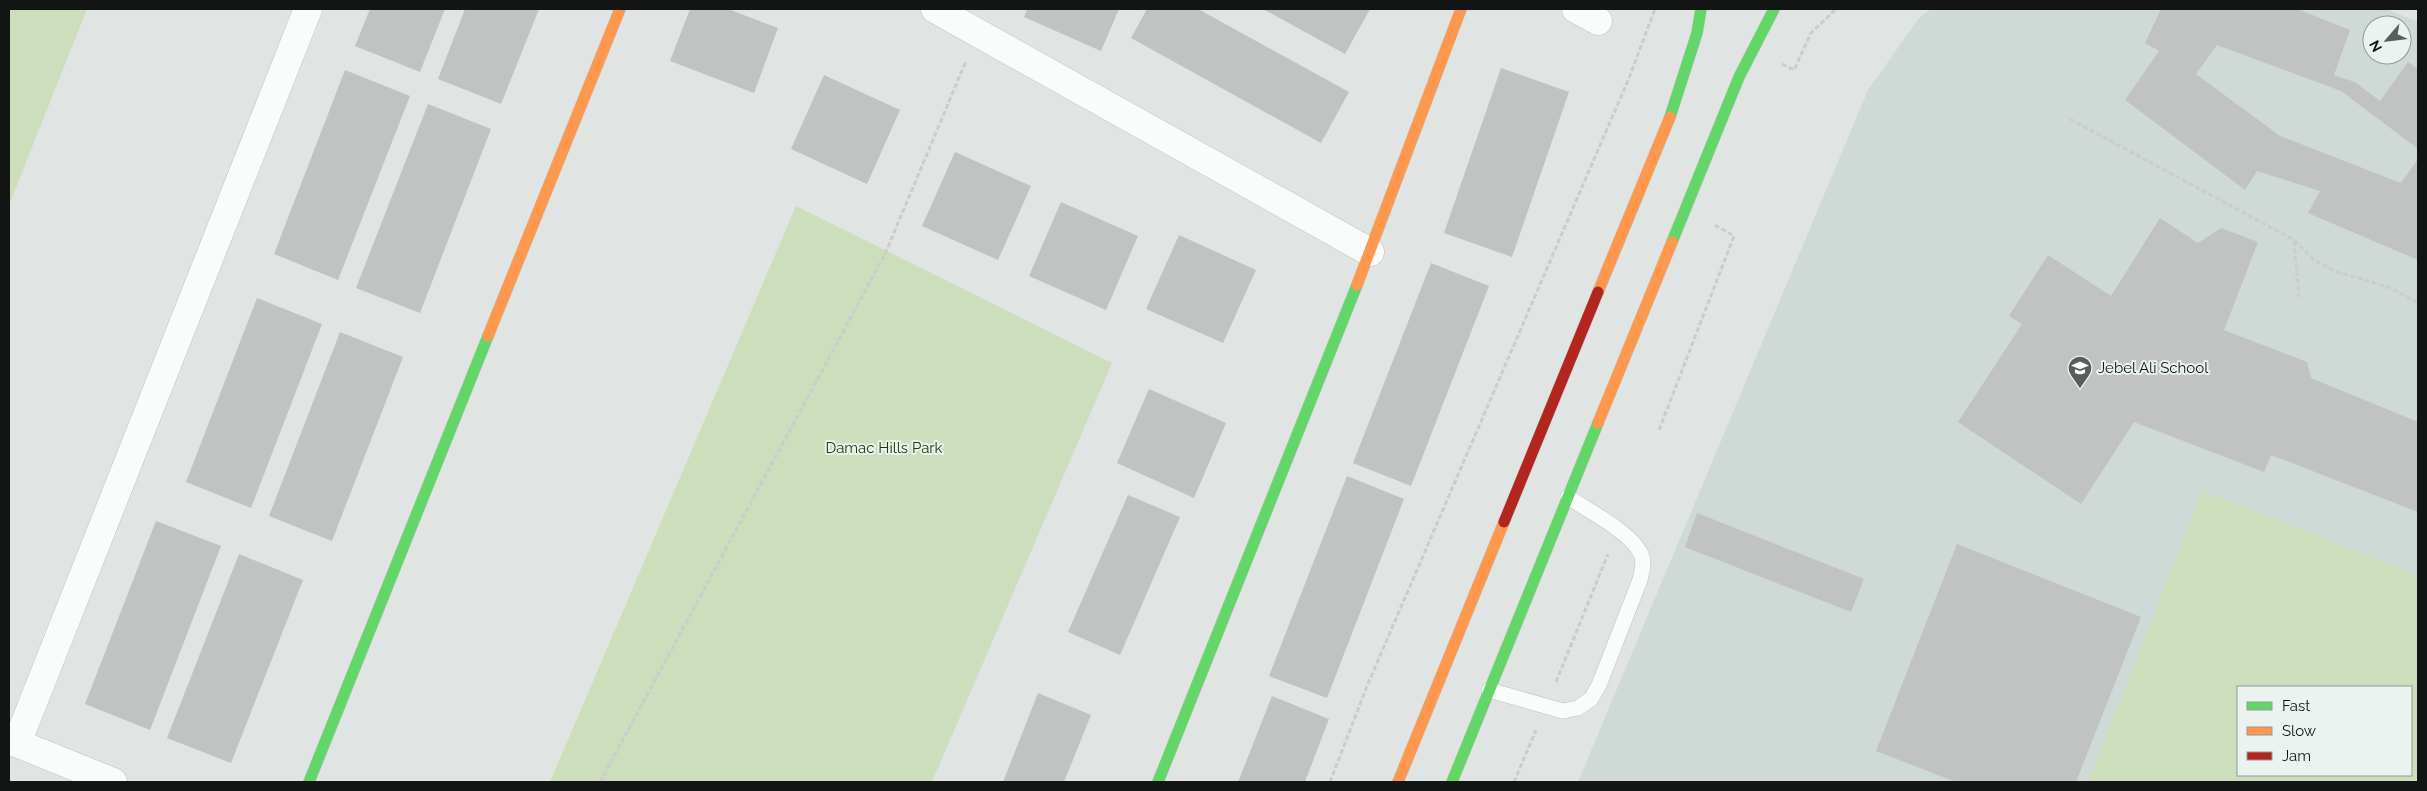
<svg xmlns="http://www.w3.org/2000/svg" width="2427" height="791" font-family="Raleway,sans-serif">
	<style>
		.built { fill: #cfd9d5; fill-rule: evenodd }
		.park { fill: #ccdebb; fill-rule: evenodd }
		.building { fill: #c0c3c2 }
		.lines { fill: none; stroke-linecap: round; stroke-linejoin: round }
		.lane-casing { stroke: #c0c2c1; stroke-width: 16 }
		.street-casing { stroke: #c0c2c1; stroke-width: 29 }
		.fast-casing { stroke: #c0c2c1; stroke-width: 12 }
		.slow-casing { stroke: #c0c2c1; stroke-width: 12 }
		.jam-casing { stroke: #c0c2c1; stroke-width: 12 }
		.path { stroke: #ccc; stroke-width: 3; stroke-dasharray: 5 2.5; stroke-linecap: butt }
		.lane { stroke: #fafbfb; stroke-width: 15 }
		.street { stroke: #fafbfb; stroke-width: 28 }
		.fast { stroke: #63d668; stroke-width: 11 }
		.slow { stroke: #ff974d; stroke-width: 11 }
		.jam { stroke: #b3261e; stroke-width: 11 }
		.labels { text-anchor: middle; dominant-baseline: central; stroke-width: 4; stroke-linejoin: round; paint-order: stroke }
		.poi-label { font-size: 15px; fill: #121514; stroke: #ebf3f0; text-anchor: start }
		.park-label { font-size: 15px; fill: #263b00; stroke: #ebf3f0 }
	</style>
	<rect width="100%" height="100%" fill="#e0e4e2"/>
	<path class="built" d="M1931 9H2386L2418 22V782H1578L1868 90 1919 18ZM2372 25H2402V55H2372ZM2238 687H2411V775H2238Z"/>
	<g class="park">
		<polygon points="9,9 87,9 9,205"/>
		<polygon points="796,206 1112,363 932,782 550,782"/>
		<path d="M2203 491 2418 576V782H2088ZM2238 687H2411V775H2238Z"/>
	</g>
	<g class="building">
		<polygon points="370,9 445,9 420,72 355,46"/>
		<polygon points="465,9 539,9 501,104 438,79"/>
		<polygon points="690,9 728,9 778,28 754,93 670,61"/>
		<polygon points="1027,9 1119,9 1101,51 1024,17"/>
		<polygon points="1147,9 1198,9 1349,92 1321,143 1131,38"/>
		<polygon points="1263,9 1370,9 1345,54"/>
		<polygon points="2161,9 2297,9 2350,30 2334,75 2355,82 2380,101 2408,62 2418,69 2418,149 2341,91 2217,45 2196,74 2280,136 2401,183 2418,159 2418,260 2308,213 2320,191 2257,171 2245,190 2125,100 2159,51 2145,43"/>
		<polygon points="1501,68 1569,92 1512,257 1444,233"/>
		<polygon points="345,70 410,96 338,280 274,254"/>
		<polygon points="824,75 900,110 867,184 791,149"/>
		<polygon points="428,104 491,129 420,313 356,288"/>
		<polygon points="955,152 1031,186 998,260 922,226"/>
		<polygon points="1061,202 1138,236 1106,310 1029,276"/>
		<polygon points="2160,218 2198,243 2221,228 2258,242 2224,330 2307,362 2311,378 2418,422 2418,512 2271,455 2264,472 2134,422 2081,504 1958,422 2022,324 2009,316 2048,255 2111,296"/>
		<polygon points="1179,235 1256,270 1223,343 1146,309"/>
		<polygon points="1431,263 1489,286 1411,486 1353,463"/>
		<polygon points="257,298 322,324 251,508 186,482"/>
		<polygon points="340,332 403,357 332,541 269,516"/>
		<polygon points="1149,389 1226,423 1194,498 1117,463"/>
		<polygon points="1347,476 1404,499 1327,698 1269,676"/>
		<polygon points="1128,495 1180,517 1120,655 1068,632"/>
		<polygon points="1697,513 1864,579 1851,612 1685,547"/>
		<polygon points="156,521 221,546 150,730 85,704"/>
		<polygon points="1957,544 2141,617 2076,782 1956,782 1876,751"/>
		<polygon points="239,554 303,580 231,763 167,738"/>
		<polygon points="1038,693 1091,715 1064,782 1003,782"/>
		<polygon points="1272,696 1329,719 1305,782 1238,782"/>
	</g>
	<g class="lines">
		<defs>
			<path id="lane" d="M1489 690 1563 711 1578 708 1591 699 1599 685 1640 580C1642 571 1645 562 1641 554 1630 531 1588 511 1568 497"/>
			<g id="street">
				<polyline points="935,9 1370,252"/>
				<polyline points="1576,9 1598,21"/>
				<polyline points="9,740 113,782"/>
				<polyline points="17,743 308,9"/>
			</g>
			<g id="fast">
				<polyline points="1670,117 1697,33 1701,9"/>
				<polyline points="1672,242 1739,77 1774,9"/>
				<polyline points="309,782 488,336"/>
				<polyline points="1158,782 1357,285"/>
				<polyline points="1452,782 1598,423"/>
			</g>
			<g id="slow">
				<polyline points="1357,285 1461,9"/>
				<polyline points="1598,292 1670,117"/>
				<polyline points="488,336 620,9"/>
				<polyline points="1598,423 1672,242"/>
				<polyline points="1398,782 1504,522"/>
			</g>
			<polyline id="jam" points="1504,522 1598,292"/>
		</defs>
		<use href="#lane" class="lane-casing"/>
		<use href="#street" class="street-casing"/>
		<use href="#fast" class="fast-casing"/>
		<use href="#slow" class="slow-casing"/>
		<use href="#jam" class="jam-casing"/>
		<g class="path">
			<polyline points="1782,64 1794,70 1811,33 1836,9"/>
			<polyline points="2070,119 2294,240 2314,260 2335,271 2391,288 2418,303"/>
			<polyline points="2294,241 2299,297"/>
			<polyline points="1659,430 1734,236 1713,224"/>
			<polyline points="1556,682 1608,554"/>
			<polyline points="600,782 885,254 966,61"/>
			<polyline points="1330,782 1367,686 1629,78 1655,9"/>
			<polyline points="1514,782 1536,730"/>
		</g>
		<use href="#lane" class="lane"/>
		<use href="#street" class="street"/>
		<use href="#fast" class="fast"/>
		<use href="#slow" class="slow"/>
		<use href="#jam" class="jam"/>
	</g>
	<defs>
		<symbol id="school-pin" viewBox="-11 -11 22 30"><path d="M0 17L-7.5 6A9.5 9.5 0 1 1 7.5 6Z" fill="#5a5d5c" stroke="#ebf3f0"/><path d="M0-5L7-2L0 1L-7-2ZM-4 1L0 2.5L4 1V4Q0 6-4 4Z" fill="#fff"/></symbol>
	</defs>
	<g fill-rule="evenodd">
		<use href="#school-pin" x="2066" y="354" width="28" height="38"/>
	</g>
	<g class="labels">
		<g class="poi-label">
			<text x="2098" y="368">Jebel Ali School</text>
		</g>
		<g class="park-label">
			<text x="884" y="448">Damac Hills Park</text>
		</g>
	</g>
	<rect width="2427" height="791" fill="none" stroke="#121514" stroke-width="20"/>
	<rect x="2237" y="686" width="175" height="90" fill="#ebf3f0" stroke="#949a98"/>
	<rect x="2247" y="702" width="25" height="8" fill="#63d668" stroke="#949a98"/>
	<text x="2282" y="711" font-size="15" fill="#121514">Fast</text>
	<rect x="2247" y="727" width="25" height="8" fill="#ff974d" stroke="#949a98"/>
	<text x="2282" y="736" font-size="15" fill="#121514">Slow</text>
	<rect x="2247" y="752" width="25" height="8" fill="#b3261e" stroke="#949a98"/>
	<text x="2282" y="761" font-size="15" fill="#121514">Jam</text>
	<g transform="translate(2387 40) rotate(242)"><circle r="24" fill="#ebf3f0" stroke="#949a98"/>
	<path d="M0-4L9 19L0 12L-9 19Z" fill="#5a5d5c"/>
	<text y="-8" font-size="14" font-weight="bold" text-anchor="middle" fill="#121514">N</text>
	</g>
</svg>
